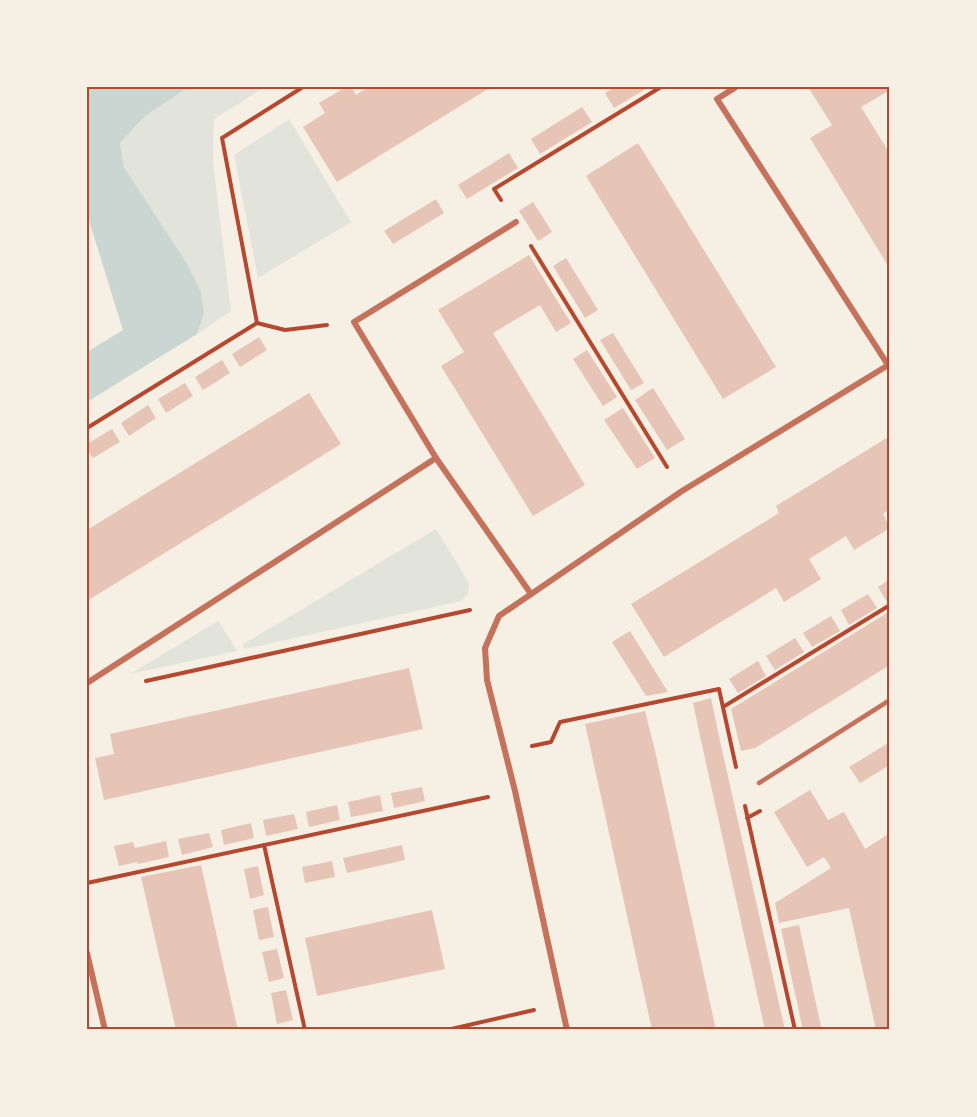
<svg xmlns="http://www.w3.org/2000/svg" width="977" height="1117" font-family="'Golos Text',sans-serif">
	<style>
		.green { fill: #e2e4dc }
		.water { fill: #c9d6d2 }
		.building { fill: #e6c5b7 }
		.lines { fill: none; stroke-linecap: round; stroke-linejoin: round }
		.path { stroke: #b5482f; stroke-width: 4 }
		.service { stroke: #c5725c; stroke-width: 4.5 }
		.minor { stroke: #c5725c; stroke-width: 6 }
		.neatline { fill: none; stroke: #b5482f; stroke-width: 2 }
	</style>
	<rect width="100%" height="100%" fill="#f6efe4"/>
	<g class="green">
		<polygon points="189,87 265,87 214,119 213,162 231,311 197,334 204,314 186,262 124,167 120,143 145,116"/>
		<polygon points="289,119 351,222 258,278 234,155"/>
		<polygon points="436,529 469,583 468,594 461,601 245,649 242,645"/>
		<polygon points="218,620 237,651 130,674 218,621"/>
	</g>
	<polygon class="water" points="87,87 189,87 145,116 120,143 124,167 186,262 201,292 204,314 197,334 87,402 87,352 123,330 87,214"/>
	<g class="building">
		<polygon points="346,87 351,87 356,95 368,87 491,87 337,182 303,127 325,113 319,103"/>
		<polygon points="615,87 649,87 614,108 605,93"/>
		<polygon points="808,87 890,87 890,90 861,107 890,154 890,269 810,138 832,125"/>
		<polygon points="582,107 592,122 540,154 531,139"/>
		<polygon points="638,143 776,367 723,399 586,176"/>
		<polygon points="509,153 518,168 467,199 458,185"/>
		<polygon points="436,199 444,213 393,244 384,231"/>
		<polygon points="533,202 552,232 538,241 519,211"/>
		<polygon points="529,255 571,323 556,332 540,305 493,333 585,485 533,516 441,366 464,352 438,310"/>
		<polygon points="566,258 598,310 585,318 553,266"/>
		<polygon points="613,333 644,383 631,390 600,340"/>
		<polygon points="259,337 267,350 240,367 232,354"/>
		<polygon points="587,350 617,397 603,406 573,359"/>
		<polygon points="222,360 230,373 203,390 195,377"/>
		<polygon points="185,383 193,396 166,413 158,399"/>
		<polygon points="653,388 685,439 667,450 635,400"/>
		<polygon points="309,393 341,444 87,601 87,530"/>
		<polygon points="148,405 156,418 129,436 121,423"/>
		<polygon points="623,408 655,458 637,469 604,420"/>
		<polygon points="112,429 120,442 93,458 87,449 87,444"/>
		<polygon points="890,436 890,509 883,514 890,528 854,550 846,536 809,559 821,579 784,602 776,588 664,657 631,604 779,513 776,506"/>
		<polygon points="890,579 890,600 887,602 878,587"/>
		<polygon points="868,594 877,608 849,625 841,610"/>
		<polygon points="890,611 890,665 755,748 741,751 731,709"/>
		<polygon points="831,616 840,631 812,647 803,633"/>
		<polygon points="630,631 668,692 646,696 612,642"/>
		<polygon points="795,638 804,652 775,670 766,656"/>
		<polygon points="758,661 766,676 738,693 729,679"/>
		<polygon points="409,668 423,729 104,800 95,758 114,754 110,734"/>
		<polygon points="711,698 720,741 785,1030 765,1030 702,745 693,703"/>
		<polygon points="645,711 656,755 716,1030 652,1030 604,810 585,724"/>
		<polygon points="890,742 890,765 860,783 849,767"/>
		<polygon points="422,787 425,801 394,808 391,793"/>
		<polygon points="810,790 828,820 844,812 865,849 890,833 890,1030 876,1030 849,908 779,923 775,903 831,868 824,857 807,867 774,812"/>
		<polygon points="380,795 383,811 351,817 348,802"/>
		<polygon points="337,805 340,820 309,827 306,812"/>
		<polygon points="294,814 298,829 266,836 263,820"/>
		<polygon points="251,823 254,838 224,845 221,830"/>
		<polygon points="209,833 213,847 182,855 178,839"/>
		<polygon points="166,841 169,857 138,864 137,862 119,866 114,846 133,842 135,848"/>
		<polygon points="402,845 405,860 347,873 343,858"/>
		<polygon points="332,861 335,877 305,883 302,867"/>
		<polygon points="201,865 229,991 238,1030 176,1030 141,877"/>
		<polygon points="258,866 264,895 250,899 244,869"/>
		<polygon points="268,907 274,937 259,940 253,910"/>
		<polygon points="432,910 445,969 317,996 305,938"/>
		<polygon points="799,925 816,1004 822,1030 803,1030 781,929"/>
		<polygon points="277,949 284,978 269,982 262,952"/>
		<polygon points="286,990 293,1020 277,1024 271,993"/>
	</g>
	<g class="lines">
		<g class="path">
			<polyline points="501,200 494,189 661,87"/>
			<polyline points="531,246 667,467"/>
			<polyline points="257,323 285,330 327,325"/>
			<polyline points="87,428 257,323 222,138 303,87"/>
			<polyline points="146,681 470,610"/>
			<polyline points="723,707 890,605"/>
			<polyline points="532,746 551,742 560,722 719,689 736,767"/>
			<polyline points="745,806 795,1030"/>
			<polyline points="747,818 760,811"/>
			<polyline points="264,845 305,1030"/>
			<polyline points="87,883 488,797"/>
			<polyline points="447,1030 534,1010"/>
		</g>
		<polyline class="service" points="759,783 890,700"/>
		<g class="minor">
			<polyline points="736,87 717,99 888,365"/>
			<polyline points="516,222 354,322 436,458 531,594"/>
			<polyline points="87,683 436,458"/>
			<polyline points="87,953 105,1030"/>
			<polyline points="567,1030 515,791 487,680 485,648 499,616 682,491 890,364"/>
		</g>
	</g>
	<rect width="977" height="1117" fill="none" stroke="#f6efe4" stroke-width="177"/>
	<rect x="88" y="88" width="800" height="940" class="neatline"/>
</svg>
